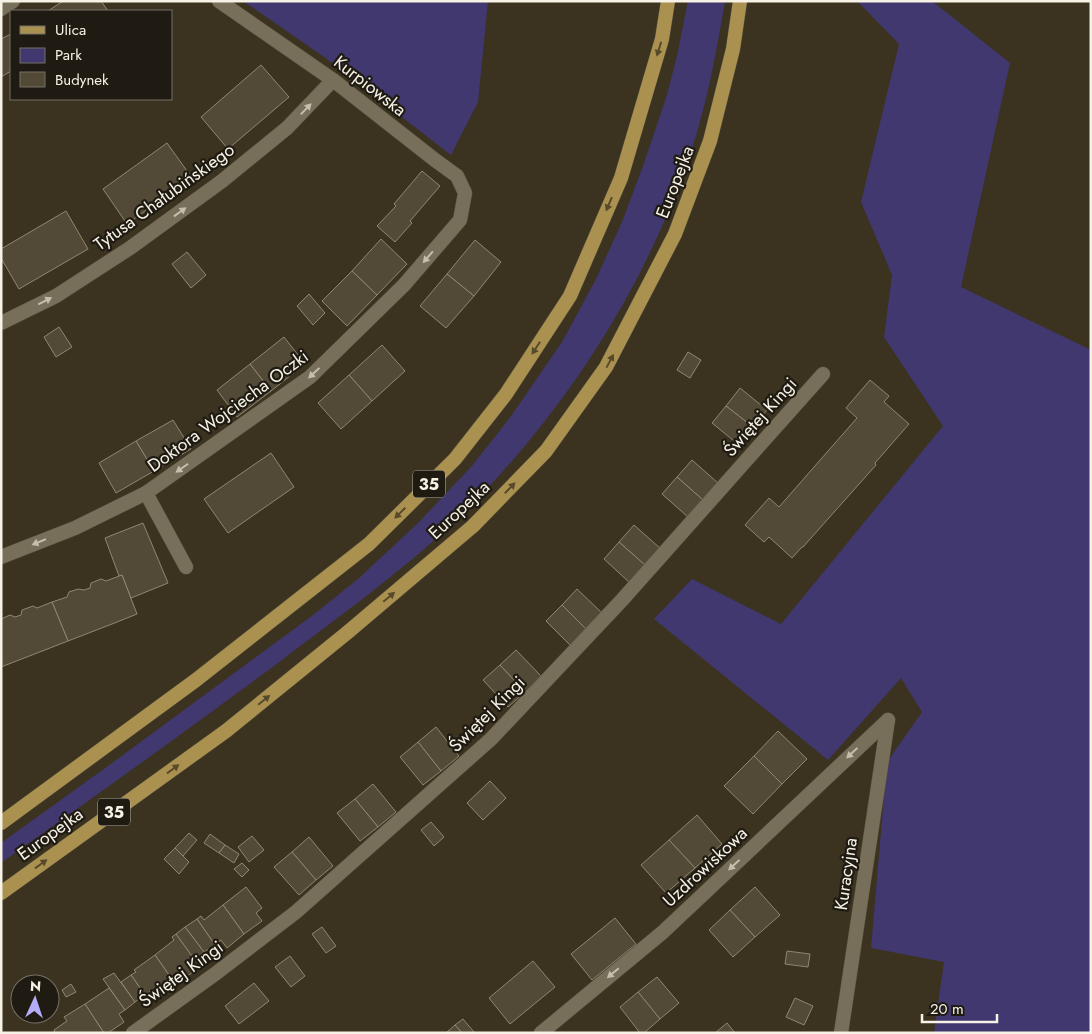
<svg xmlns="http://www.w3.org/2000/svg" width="1092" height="1034" font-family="Jost,sans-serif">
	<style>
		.green { fill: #40386f }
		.building { fill: #524a36; stroke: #908771 }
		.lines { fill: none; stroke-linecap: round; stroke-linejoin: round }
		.service-casing { stroke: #554f3d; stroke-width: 15 }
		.minor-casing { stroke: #554f3d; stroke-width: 15 }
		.primary-casing { stroke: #554f3d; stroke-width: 15 }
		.service { stroke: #786f5a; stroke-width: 14 }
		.minor { stroke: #786f5a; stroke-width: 14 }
		.primary { stroke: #aa914f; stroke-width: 14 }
		.oneway { fill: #574a2b }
		.oneway2 { fill: #c4beae }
		.labels { text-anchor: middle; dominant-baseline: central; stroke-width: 4.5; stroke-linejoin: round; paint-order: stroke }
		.shield { fill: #1f1b13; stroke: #b6b2a7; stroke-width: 1 }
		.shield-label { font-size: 16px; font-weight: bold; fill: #f7f2e6 }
		.street-label { font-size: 18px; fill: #f7f2e6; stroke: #1f1b13 }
	</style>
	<rect width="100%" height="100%" fill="#3b3320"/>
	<g class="green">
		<polygon points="243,1 488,1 478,102 451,155 327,59"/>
		<path d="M688 1H725C715 61 704 120 682 177 639 294 569 402 484 492 425 555 354 605 286 657 192 727 97 795 1 863V843L108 766 313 615 358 579 417 524 471 467 509 419 562 342 596 279 622 222 643 166 666 98 677 56Z"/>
		<polygon points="857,1 932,1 1010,63 961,287 1091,350 1091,1033 934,1033 944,962 871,948 887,762 922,712 901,678 828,760 654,619 692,579 781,624 943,426 884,337 892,275 861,202 899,44"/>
	</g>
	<g class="building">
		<polygon points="63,1 101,1 108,11 48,11"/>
		<polygon points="11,34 11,71 1,77 1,39"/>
		<polygon points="261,65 289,97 228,149 201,117"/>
		<polygon points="167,143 192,178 127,224 103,189"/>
		<polygon points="422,171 440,186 410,221 412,223 395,242 377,226 396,206 394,204"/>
		<polygon points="66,211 88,249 19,289 1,258 1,249"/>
		<polygon points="381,239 407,264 377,295 352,271"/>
		<polygon points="475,240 501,262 474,296 447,274"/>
		<polygon points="187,252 206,275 191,288 172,264"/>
		<polygon points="352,271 377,295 347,326 322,301"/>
		<polygon points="447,274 474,296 446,328 420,306"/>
		<polygon points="309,294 325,313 313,325 297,306"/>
		<polygon points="59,327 72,347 56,357 44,337"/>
		<polygon points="284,337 305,364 271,391 250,364"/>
		<polygon points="382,345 405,371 372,401 349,375"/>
		<polygon points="688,352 701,360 690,378 677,370"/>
		<polygon points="250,364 271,391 237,417 217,390"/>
		<polygon points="349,375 372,401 341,429 318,403"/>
		<polygon points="870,380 889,396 884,402 909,424 875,463 876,465 803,547 802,547 792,558 769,537 764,542 745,525 769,498 779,507 857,418 846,408"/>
		<polygon points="740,388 767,410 753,427 726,406"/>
		<polygon points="726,406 753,427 739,445 712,423"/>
		<polygon points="173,420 191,449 154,471 136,441"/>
		<polygon points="136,441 154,471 116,493 99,463"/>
		<polygon points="271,453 294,487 228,533 204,499"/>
		<polygon points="692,460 718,483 703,500 677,477"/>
		<polygon points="677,477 703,500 688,517 662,494"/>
		<polygon points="143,523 168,583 131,598 122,575 119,576 105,538"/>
		<polygon points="634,525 661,549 646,566 619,542"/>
		<polygon points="619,542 646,566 630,583 604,559"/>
		<polygon points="122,575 137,614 112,624 68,641 52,602 67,597 69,592 78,589 84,590 90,588 91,583 101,579 106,581"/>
		<polygon points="577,589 603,614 587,630 562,605"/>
		<polygon points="52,602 68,641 1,667 1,619 10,615 15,617 21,615 22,610 33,606 37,608"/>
		<polygon points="562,605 587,630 571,646 546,621"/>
		<polygon points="516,650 541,676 525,692 500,665"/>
		<polygon points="500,665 525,692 508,707 483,680"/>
		<polygon points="436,727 459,756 441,771 418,742"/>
		<polygon points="778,731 807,759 782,784 754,756"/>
		<polygon points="418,742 441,771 423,785 400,757"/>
		<polygon points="754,756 782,784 753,814 724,786"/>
		<polygon points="490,781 506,798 483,820 467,803"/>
		<polygon points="373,784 396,812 378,827 355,799"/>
		<polygon points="355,799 378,827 360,841 337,813"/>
		<polygon points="697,815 722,844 695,868 669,840"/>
		<polygon points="431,822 444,837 434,846 421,830"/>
		<polygon points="189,833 197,840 183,856 175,848"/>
		<polygon points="210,834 225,845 219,853 204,843"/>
		<polygon points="252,836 264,850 249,862 238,847"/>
		<polygon points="309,837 333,866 316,880 292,852"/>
		<polygon points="669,840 695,868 666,893 641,865"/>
		<polygon points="225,845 239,854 234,863 219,853"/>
		<polygon points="175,848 189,862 179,874 164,859"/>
		<polygon points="292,852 316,880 299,895 274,867"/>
		<polygon points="242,863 249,870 242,877 234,869"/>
		<polygon points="246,887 262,908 256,913 262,921 244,934 223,905"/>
		<polygon points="755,887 780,915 755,937 730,910"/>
		<polygon points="223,905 244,934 227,948 221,940 215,945 197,919 201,916 204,920"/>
		<polygon points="730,910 755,937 733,957 709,930"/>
		<polygon points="615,918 636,944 592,980 571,954"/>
		<polygon points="197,919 215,945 204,952 185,927"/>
		<polygon points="185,927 204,952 194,959 176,934"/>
		<polygon points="322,927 336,946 326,953 312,934"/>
		<polygon points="176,934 194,959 189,964 194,971 176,985 155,955 174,940 172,937"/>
		<polygon points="787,951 810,954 808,967 785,964"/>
		<polygon points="155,955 176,985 158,998 152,990 145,995 131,975 136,972 134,970"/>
		<polygon points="290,956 305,976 291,987 275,967"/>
		<polygon points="533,961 555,987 510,1024 489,998"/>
		<polygon points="114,973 135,1002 125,1010 103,979"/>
		<polygon points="131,975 145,995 135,1002 121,982"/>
		<polygon points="657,977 679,1003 660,1019 638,992"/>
		<polygon points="254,983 269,1001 239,1024 225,1006"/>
		<polygon points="71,984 76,992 66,997 62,990"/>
		<polygon points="109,988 125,1010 119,1014 124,1022 108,1033 104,1033 85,1004"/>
		<polygon points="638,992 660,1019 644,1033 640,1033 620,1007"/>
		<polygon points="795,998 813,1006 804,1025 786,1017"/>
		<polygon points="85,1004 104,1033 55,1033 54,1030 67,1021 64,1017"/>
		<polygon points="463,1019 474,1032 472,1033 462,1033 455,1025"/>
		<polygon points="727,1023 735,1033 715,1033"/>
		<polygon points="455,1025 462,1033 446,1033"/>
	</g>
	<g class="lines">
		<defs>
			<polyline id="service" points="146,493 186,567"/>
			<g id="minor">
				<polyline points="1,9 13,1"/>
				<polyline points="1,323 56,296 130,248 222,181 287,128 333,80"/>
				<polyline points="1,557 75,528 146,493 310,377 404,285 460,220 465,193 457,176 435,160 333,80 219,1"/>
				<polyline points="133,1033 215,974 296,912 491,739 622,600 823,374"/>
				<polyline points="541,1033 663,932 888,720"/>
				<polyline points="841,1033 888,720"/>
			</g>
			<g id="primary">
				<polyline points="1,823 196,680 369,544 455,459 506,394 570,296 621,178 662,39 668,1"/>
				<polyline points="1,893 226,731 348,632 473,526 546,451 606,367 675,234 710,141 733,49 740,1"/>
			</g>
		</defs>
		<use href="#service" class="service-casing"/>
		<use href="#minor" class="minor-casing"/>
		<use href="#primary" class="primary-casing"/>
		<use href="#service" class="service"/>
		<use href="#minor" class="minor"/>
		<use href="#primary" class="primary"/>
	</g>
	<defs><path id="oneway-solid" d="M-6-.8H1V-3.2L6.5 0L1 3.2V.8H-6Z" transform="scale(1.25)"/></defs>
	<g class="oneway">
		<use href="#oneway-solid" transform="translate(659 49) rotate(107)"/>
		<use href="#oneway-solid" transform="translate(609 204) rotate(113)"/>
		<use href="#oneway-solid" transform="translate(536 348) rotate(123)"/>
		<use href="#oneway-solid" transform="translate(610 361) rotate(-62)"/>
		<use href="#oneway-solid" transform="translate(510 488) rotate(-46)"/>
		<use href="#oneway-solid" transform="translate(400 513) rotate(135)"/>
		<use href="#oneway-solid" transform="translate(389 597) rotate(-40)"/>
		<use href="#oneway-solid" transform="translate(264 700) rotate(-39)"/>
		<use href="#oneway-solid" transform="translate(173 769) rotate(-36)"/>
		<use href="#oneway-solid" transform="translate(41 864) rotate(-36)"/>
	</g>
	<g class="oneway2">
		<use href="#oneway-solid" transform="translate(306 109) rotate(-46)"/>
		<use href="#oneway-solid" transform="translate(180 212) rotate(-36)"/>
		<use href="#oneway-solid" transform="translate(428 257) rotate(131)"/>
		<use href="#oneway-solid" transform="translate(45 301) rotate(-27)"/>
		<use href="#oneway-solid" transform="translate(314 373) rotate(137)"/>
		<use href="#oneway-solid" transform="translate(182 468) rotate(145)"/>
		<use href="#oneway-solid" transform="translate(39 542) rotate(158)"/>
		<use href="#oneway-solid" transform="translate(852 753) rotate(137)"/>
		<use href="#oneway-solid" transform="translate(734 865) rotate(137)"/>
		<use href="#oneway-solid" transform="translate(613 973) rotate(140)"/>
	</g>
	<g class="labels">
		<g class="shield">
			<rect x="413" y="470.5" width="32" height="27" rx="4"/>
			<rect x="98" y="798.5" width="32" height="27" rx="4"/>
		</g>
		<g class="shield-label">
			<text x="429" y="484">35</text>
			<text x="114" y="812">35</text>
		</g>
		<g class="street-label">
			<text transform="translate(370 86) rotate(38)">Kurpiowska</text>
			<text transform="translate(675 182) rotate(-69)">Europejka</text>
			<text transform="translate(164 197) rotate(-36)">Tytusa Chałubińskiego</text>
			<text transform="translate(228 411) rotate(-36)">Doktora Wojciecha Oczki</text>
			<text transform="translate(760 417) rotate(-48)">Świętej Kingi</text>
			<text transform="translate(459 510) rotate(-43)">Europejka</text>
			<text transform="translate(487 714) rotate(-45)">Świętej Kingi</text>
			<text transform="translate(50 834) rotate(-36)">Europejka</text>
			<text transform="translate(705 867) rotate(-43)">Uzdrowiskowa</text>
			<text transform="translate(846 874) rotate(-82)">Kuracyjna</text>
			<text transform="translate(181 974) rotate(-36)">Świętej Kingi</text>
		</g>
	</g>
	<rect width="1092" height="1034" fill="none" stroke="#f7f2e6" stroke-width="5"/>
	<rect x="10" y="10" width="162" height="90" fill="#1f1b13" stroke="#757167"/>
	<rect x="20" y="26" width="25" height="8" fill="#aa914f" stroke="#757167"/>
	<text x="55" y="35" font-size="15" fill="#f7f2e6">Ulica</text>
	<rect x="20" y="48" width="25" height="15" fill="#40386f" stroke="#757167"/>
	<text x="55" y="60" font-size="15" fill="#f7f2e6">Park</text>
	<rect x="20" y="72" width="25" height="15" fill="#524a36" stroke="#757167"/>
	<text x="55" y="85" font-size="15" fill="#f7f2e6">Budynek</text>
	<g transform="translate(35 999) rotate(3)"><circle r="24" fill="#1f1b13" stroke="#757167"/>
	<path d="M0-4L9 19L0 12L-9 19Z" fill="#b4acf9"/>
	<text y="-8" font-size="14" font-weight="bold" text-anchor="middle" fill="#f7f2e6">N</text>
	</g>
	<path d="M922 1014v8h75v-8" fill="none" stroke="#f7f2e6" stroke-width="2.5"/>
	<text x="930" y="1014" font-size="15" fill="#f7f2e6" stroke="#1f1b13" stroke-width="4" paint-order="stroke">20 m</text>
</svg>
